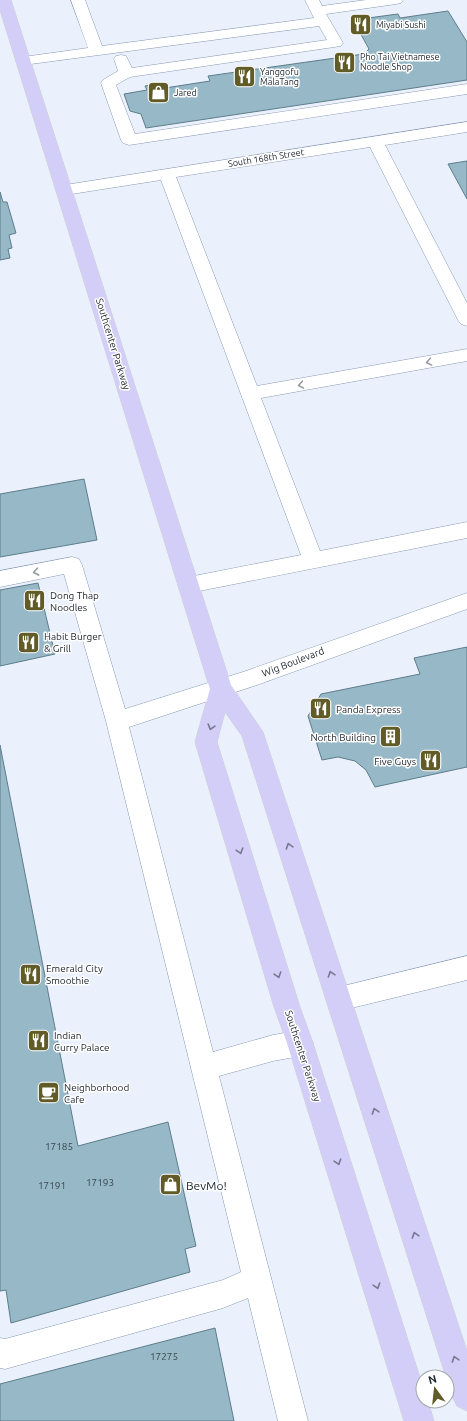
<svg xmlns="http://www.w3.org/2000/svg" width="467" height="1421" font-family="Ubuntu,sans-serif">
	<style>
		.building { fill: #97b8c7; stroke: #5d7d8b }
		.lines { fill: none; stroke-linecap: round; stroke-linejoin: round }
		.minor-casing { stroke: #8899b3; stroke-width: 1 }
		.major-casing { stroke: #cdced0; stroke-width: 1 }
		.minor { fill: #fff; fill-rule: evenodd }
		.major { fill: #d3cef8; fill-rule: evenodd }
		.oneway { stroke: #989b9f }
		.oneway2 { stroke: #767891 }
		.labels { text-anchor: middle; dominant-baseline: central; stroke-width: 3; stroke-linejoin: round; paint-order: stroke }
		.far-poi-label { font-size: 9px; fill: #1a212a; stroke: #fff; text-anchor: start }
		.far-street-label { font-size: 9px; fill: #1a212a; stroke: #fff }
		.street-label { font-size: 10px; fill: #1a212a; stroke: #fff }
		.poi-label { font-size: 10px; fill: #1a212a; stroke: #fff; text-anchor: start }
		.near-number-label { font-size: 10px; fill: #394751 }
		.near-poi-label { font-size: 12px; fill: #1a212a; stroke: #fff; text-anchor: start }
	</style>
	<rect width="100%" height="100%" fill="#eaf1fc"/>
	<g class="building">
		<polygon points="448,11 467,42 467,80 146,128 141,114 130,111 124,94 147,90 145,86 164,83 165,88 210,81 208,76 364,54 369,49 353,20 398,14 400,18"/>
		<polygon points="467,161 467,199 448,164"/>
		<polygon points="0,192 3,202 7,202 16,233 9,235 12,248 8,249 10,258 0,260"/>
		<polygon points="84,479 97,540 0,557 0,494"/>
		<polygon points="38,583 55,654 0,666 0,590"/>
		<polygon points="467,647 467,767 375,787 366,770 355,761 338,757 322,760 308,716 321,694 420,674 414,658"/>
		<polygon points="0,745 78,1146 168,1122 196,1246 185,1249 190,1272 11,1323 6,1290 0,1291"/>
		<polygon points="215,1328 234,1421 0,1421 0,1384"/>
	</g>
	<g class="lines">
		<defs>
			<g id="minor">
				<polygon points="71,0 85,0 102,46 314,18 305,0 319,0 322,6 366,0 403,0 401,3 396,4 326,14 343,43 341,46 130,77 116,85 135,134 467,84 467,94 129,145 123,143 121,140 101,83 103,80 118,71 114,59 116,56 121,55 126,56 132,68 327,40 319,26 23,65 18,64 16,61 18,58 23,57 88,48"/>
				<polygon points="467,122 467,132 385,145 467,303 467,326 461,324 458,320 370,147 176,177 257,386 467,349 467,361 261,398 320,551 467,522 467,538 189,593 182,591 179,585 182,579 189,577 301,555 161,180 65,195 59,194 57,190 59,186 65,185"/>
				<polygon points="72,557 79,559 82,565 125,709 243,672 467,593 467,609 257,685 129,727 213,1052 273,1035 300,1030 309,1034 313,1043 309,1052 300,1056 273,1061 219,1076 308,1421 278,1421 248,1298 223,1308 5,1369 0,1368 0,1338 5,1339 223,1280 241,1272 106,721 64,574 0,587 0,571"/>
				<polygon points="467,956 467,980 339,1011 330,1008 326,999 330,990 339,987"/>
			</g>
			<polygon id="major" points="0,0 11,0 231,685 263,732 467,1351 467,1411 457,1406 452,1396 242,736 225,712 217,742 300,1007 313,1043 423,1387 423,1401 428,1401 434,1421 404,1421 287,1043 274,1007 195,742 210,689 0,10"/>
		</defs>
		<use href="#minor" class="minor-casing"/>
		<use href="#major" class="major-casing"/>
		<use href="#minor" class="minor"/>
		<use href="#major" class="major"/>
	</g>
	<defs><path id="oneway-chevron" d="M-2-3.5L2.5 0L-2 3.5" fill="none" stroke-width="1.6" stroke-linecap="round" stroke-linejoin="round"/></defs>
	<g class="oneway">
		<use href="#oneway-chevron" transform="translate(429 362) rotate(170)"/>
		<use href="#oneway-chevron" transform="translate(301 385) rotate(170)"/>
		<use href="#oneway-chevron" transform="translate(36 572) rotate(169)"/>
	</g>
	<g class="oneway2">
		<use href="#oneway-chevron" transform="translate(211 727) rotate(106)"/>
		<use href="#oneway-chevron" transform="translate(289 846) rotate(-108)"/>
		<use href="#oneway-chevron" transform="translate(240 851) rotate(73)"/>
		<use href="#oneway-chevron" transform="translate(331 974) rotate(-108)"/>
		<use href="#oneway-chevron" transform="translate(278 975) rotate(73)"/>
		<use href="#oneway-chevron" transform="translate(375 1111) rotate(-108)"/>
		<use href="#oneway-chevron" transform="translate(338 1162) rotate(73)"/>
		<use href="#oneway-chevron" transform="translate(415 1235) rotate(-108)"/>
		<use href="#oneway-chevron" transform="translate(377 1286) rotate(73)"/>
		<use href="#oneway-chevron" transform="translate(455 1359) rotate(-108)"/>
	</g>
	<defs>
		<symbol id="restaurant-square" viewBox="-11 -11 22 22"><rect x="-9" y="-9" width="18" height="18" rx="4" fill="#615b27" stroke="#fff"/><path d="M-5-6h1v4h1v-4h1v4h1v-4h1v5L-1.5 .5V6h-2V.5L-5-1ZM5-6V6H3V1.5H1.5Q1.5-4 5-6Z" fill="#fff"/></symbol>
		<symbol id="shop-square" viewBox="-11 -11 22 22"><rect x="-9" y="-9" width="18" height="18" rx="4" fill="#615b27" stroke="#fff"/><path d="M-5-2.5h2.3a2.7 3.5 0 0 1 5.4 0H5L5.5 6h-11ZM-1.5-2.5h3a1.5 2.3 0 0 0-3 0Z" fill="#fff"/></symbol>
		<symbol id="building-square" viewBox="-11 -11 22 22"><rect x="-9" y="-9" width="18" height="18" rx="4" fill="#615b27" stroke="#fff"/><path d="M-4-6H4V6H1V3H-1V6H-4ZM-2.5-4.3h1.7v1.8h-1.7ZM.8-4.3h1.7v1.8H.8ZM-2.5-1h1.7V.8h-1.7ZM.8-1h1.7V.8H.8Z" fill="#fff"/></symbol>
		<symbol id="cafe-square" viewBox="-11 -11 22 22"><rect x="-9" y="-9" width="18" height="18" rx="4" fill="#615b27" stroke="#fff"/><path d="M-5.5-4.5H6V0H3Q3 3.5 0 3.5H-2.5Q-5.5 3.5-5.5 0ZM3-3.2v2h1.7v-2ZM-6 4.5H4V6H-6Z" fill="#fff"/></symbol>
	</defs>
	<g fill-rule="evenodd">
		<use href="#restaurant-square" x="348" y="12" width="25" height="25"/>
		<use href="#restaurant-square" x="332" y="50" width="25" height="25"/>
		<use href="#restaurant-square" x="232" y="64" width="25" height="25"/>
		<use href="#shop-square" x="146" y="80" width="25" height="25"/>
		<use href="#restaurant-square" x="22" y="588" width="25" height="25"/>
		<use href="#restaurant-square" x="16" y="630" width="25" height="25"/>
		<use href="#restaurant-square" x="308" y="696" width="25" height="25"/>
		<use href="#building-square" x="378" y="724" width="25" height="25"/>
		<use href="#restaurant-square" x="418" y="748" width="25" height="25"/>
		<use href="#restaurant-square" x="18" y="962" width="25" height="25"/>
		<use href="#restaurant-square" x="26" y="1028" width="25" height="25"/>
		<use href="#cafe-square" x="36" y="1080" width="25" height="25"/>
		<use href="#shop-square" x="158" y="1172" width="25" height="25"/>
	</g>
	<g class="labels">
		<g class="far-poi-label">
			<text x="376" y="25">Miyabi Sushi</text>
			<text x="360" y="57">Pho Tai Vietnamese<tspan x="360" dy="10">Noodle Shop</tspan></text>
			<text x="260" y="72">Yanggofu<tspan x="260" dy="10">MalaTang</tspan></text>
			<text x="174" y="93">Jared</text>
		</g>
		<g class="far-street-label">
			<text transform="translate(266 158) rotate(-9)">South 168th Street</text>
		</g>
		<g class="street-label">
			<text transform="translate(113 344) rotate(73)">Southcenter Parkway</text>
			<text transform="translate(293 662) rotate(-21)">Wig Boulevard</text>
			<text transform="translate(303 1056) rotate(72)">Southcenter Parkway</text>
		</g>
		<g class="poi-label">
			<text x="50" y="595">Dong Thap<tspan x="50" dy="12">Noodles</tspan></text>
			<text x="44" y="636">Habit Burger<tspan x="44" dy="12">&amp; Grill</tspan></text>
			<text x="336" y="709">Panda Express</text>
			<text x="376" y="737" text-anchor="end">North Building</text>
			<text x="416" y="761" text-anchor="end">Five Guys</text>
			<text x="46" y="968">Emerald City<tspan x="46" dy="12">Smoothie</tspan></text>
			<text x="54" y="1035">Indian<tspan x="54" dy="12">Curry Palace</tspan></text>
			<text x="64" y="1087">Neighborhood<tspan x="64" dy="12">Cafe</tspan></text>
		</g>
		<g class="near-number-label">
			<text x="59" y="1146">17185</text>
			<text x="100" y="1182">17193</text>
			<text x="52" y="1185">17191</text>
			<text x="164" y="1356">17275</text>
		</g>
		<g class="near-poi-label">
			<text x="186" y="1185">BevMo!</text>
		</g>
	</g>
	<g transform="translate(435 1389) rotate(345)"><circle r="19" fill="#ffffff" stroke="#a3a6aa"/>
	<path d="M0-3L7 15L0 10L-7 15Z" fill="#615b27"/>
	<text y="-6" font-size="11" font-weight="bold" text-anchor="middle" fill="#1a212a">N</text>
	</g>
</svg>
